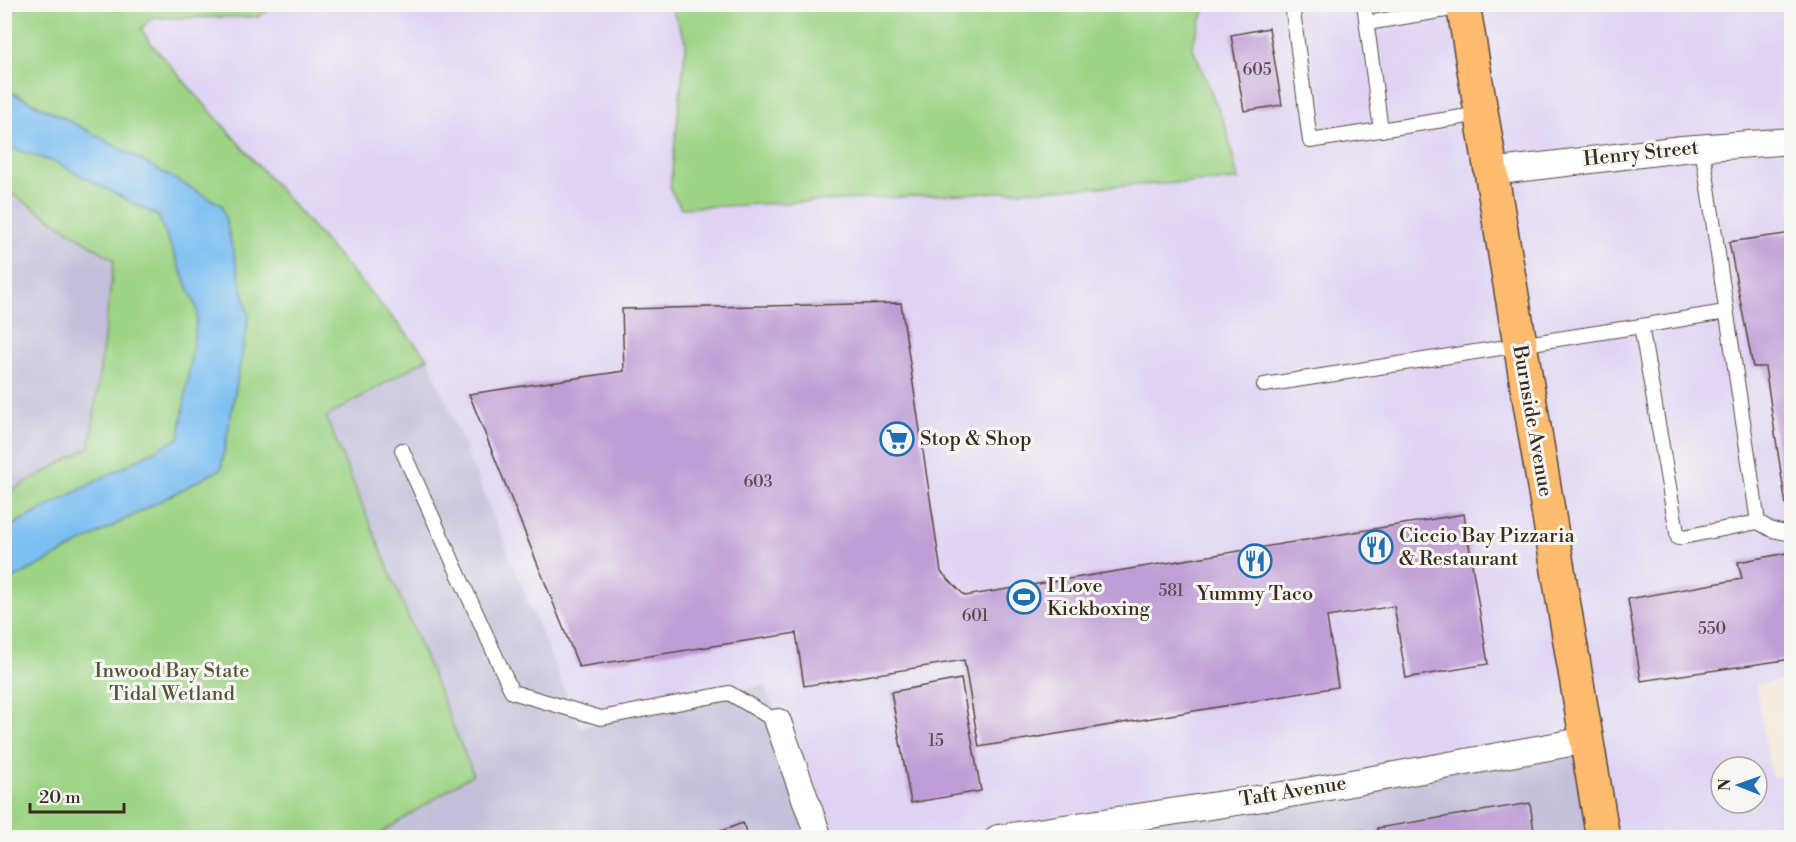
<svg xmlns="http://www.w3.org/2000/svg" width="1796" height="842" font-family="'Libre Bodoni',serif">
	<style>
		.built { fill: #e0d4f4; fill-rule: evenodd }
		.industrial { fill: #c4c0db }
		.green { fill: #9ed486; stroke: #6c7f52; stroke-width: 1.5 }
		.water { fill: #7cbff2; stroke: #5c7488; stroke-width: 1.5 }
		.building { fill: #bf9dd6 }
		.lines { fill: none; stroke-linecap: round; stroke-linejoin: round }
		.lane-casing { stroke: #57463a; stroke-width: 16 }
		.street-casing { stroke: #57463a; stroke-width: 28 }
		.primary-casing { stroke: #57463a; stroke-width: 36 }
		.lane { stroke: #fff; stroke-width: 14 }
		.street { stroke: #fff; stroke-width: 26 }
		.primary { stroke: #febc70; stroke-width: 33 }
		.labels { text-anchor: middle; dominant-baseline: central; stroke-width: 6; stroke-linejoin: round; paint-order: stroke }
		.number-label { font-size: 16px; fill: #5c474c }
		.street-label { font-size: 20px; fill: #3b2a1e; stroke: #f6f6f2 }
		.poi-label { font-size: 20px; fill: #3b2a1e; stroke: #f6f6f2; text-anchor: start }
		.park-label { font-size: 20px; fill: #545438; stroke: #f6f6f2 }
	</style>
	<rect width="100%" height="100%" fill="#f6f6f2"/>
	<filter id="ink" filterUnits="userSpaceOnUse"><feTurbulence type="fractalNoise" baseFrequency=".0167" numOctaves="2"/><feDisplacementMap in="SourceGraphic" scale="12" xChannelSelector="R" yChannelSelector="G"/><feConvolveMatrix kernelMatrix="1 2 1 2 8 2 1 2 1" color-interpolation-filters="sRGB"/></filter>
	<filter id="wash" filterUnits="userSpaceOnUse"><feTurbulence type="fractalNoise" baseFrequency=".008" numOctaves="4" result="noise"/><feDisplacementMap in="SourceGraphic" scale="24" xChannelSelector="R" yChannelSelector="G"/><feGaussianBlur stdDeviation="1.35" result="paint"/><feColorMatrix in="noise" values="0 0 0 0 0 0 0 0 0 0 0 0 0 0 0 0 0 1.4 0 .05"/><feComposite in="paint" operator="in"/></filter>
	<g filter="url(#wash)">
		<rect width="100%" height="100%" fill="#f5e8d8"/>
		<path class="built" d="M321 5H670L686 42 670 189 681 208 1238 180 1227 130 1192 46 1206 5H1791V679L1756 685 1771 777 1791 774V837H1603L1587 741 962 837H827L781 730 765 684 580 727 428 358 153 46 141 29 150 18 258 17 273 7ZM1721 767H1757V803H1721Z"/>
		<g class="industrial">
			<polygon points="4,189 114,259 90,447 5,494"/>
			<polygon points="428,358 580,727 765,684 778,722 827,837 375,837 473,774 326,417"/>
			<polygon points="1587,740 1603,838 975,838 1325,788"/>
		</g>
		<g class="green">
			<polygon points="5,5 321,5 273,7 258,17 151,18 141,29 153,46 428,358 326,417 473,774 375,837 5,838 5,583 221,469 249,316 70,121 5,89"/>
			<polygon points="670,5 1206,5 1192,46 1227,130 1238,180 681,208 670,189 686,42"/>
			<polygon points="5,146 57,163 158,216 198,311 180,438 5,529 5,494 90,447 114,260 5,189"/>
		</g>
		<polygon class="water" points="4,89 70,121 222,205 249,316 221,469 5,583 5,529 179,438 198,311 158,216 57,163 5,146"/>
		<g id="blocks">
			<g class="building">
				<polygon points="1269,28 1282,105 1244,111 1231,35"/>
				<polygon points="1792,233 1792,505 1786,506 1765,367 1753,367 1729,242"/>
				<polygon points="901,303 941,572 965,596 1464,514 1488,664 1406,678 1394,606 1327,617 1338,687 979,747 964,660 804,686 796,633 579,667 469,394 624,371 622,309"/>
				<polygon points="1792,552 1792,659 1641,681 1628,599 1742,579 1738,562"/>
				<polygon points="961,679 981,791 911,803 891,692"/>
				<polygon points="1530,803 1535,838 1379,838 1377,828"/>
				<polygon points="743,823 748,838 704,838 704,837"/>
				<polygon points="1365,830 1366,838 1328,838 1328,836"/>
			</g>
		</g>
	</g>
	<g filter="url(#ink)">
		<use href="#blocks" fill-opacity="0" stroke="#57463a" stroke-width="1.5"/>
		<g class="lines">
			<defs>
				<g id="lane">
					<polyline points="1292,4 1310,141 1481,114"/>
					<polyline points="1364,4 1381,130"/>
					<polyline points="1367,23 1464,7"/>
					<polyline points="1641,326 1725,312"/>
					<polyline points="1264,385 1641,326 1678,538 1758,522 1702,147"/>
					<polyline points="402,450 512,692 601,718 729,693 778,722"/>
					<polyline points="1758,522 1772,530 1792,534"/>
				</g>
				<g id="street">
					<polyline points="1491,172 1682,149 1792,141"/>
					<polyline points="778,722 819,838"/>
					<polyline points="998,838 1296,793 1587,740"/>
				</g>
				<polyline id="primary" points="1463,4 1603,838"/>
			</defs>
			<use href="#lane" class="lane-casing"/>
			<use href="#street" class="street-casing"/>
			<use href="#primary" class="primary-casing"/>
			<use href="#lane" class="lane"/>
			<use href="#street" class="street"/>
			<use href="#primary" class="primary"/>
		</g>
	</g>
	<defs>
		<symbol id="supermarket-ring" viewBox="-11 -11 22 22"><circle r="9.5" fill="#f6f6f2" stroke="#1f6fb2" stroke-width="1.5"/><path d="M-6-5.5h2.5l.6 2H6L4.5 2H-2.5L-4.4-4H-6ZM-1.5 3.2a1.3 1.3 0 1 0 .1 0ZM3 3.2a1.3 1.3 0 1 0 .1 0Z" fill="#1f6fb2"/></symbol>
		<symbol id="restaurant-ring" viewBox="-11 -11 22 22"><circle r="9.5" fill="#f6f6f2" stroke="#1f6fb2" stroke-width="1.5"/><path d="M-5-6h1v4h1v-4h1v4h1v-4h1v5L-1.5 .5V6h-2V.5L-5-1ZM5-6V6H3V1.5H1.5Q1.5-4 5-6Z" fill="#1f6fb2"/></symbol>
		<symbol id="stadium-ring" viewBox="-11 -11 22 22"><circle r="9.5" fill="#f6f6f2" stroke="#1f6fb2" stroke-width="1.5"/><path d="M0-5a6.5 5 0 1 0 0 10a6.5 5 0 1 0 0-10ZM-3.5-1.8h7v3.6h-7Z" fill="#1f6fb2"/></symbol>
	</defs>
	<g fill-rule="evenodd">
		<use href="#supermarket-ring" x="878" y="420" width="38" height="38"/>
		<use href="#restaurant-ring" x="1357" y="528" width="38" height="38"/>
		<use href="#restaurant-ring" x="1236" y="542" width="38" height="38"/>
		<use href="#stadium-ring" x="1005" y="578" width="38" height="38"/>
	</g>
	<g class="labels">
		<g class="number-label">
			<text x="1257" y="70">605</text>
			<text x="758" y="482">603</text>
			<text x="1171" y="591">581</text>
			<text x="975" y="616">601</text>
			<text x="1712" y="629">550</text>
			<text x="936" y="741">15</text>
		</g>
		<g class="street-label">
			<text transform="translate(1641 154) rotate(-6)">Henry Street</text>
			<text transform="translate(1532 421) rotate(80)">Burnside Avenue</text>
			<text transform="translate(1293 792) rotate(-9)">Taft Avenue</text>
		</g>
		<g class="poi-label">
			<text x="920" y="439">Stop &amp; Shop</text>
			<text x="1399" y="536">Ciccio Bay Pizzaria<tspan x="1399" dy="23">&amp; Restaurant</tspan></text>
			<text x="1047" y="586">I Love<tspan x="1047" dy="23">Kickboxing</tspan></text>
			<text x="1255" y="594" text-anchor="middle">Yummy Taco</text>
		</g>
		<g class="park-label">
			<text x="172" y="671">Inwood Bay State<tspan x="172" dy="23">Tidal Wetland</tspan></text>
		</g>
	</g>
	<rect width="1796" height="842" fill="none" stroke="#f6f6f2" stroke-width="24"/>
	<g transform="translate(1739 785) rotate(271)"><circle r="28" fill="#f6f6f2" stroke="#aba49d" stroke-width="1.5"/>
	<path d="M0-4.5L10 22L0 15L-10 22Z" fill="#1f6fb2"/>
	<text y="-9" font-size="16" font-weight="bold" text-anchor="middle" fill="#3b2a1e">N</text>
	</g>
	<path d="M30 803v9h94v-9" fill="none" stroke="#3b2a1e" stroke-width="3"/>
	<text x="39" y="803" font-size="18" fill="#3b2a1e" stroke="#f6f6f2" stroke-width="4.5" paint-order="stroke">20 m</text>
</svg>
